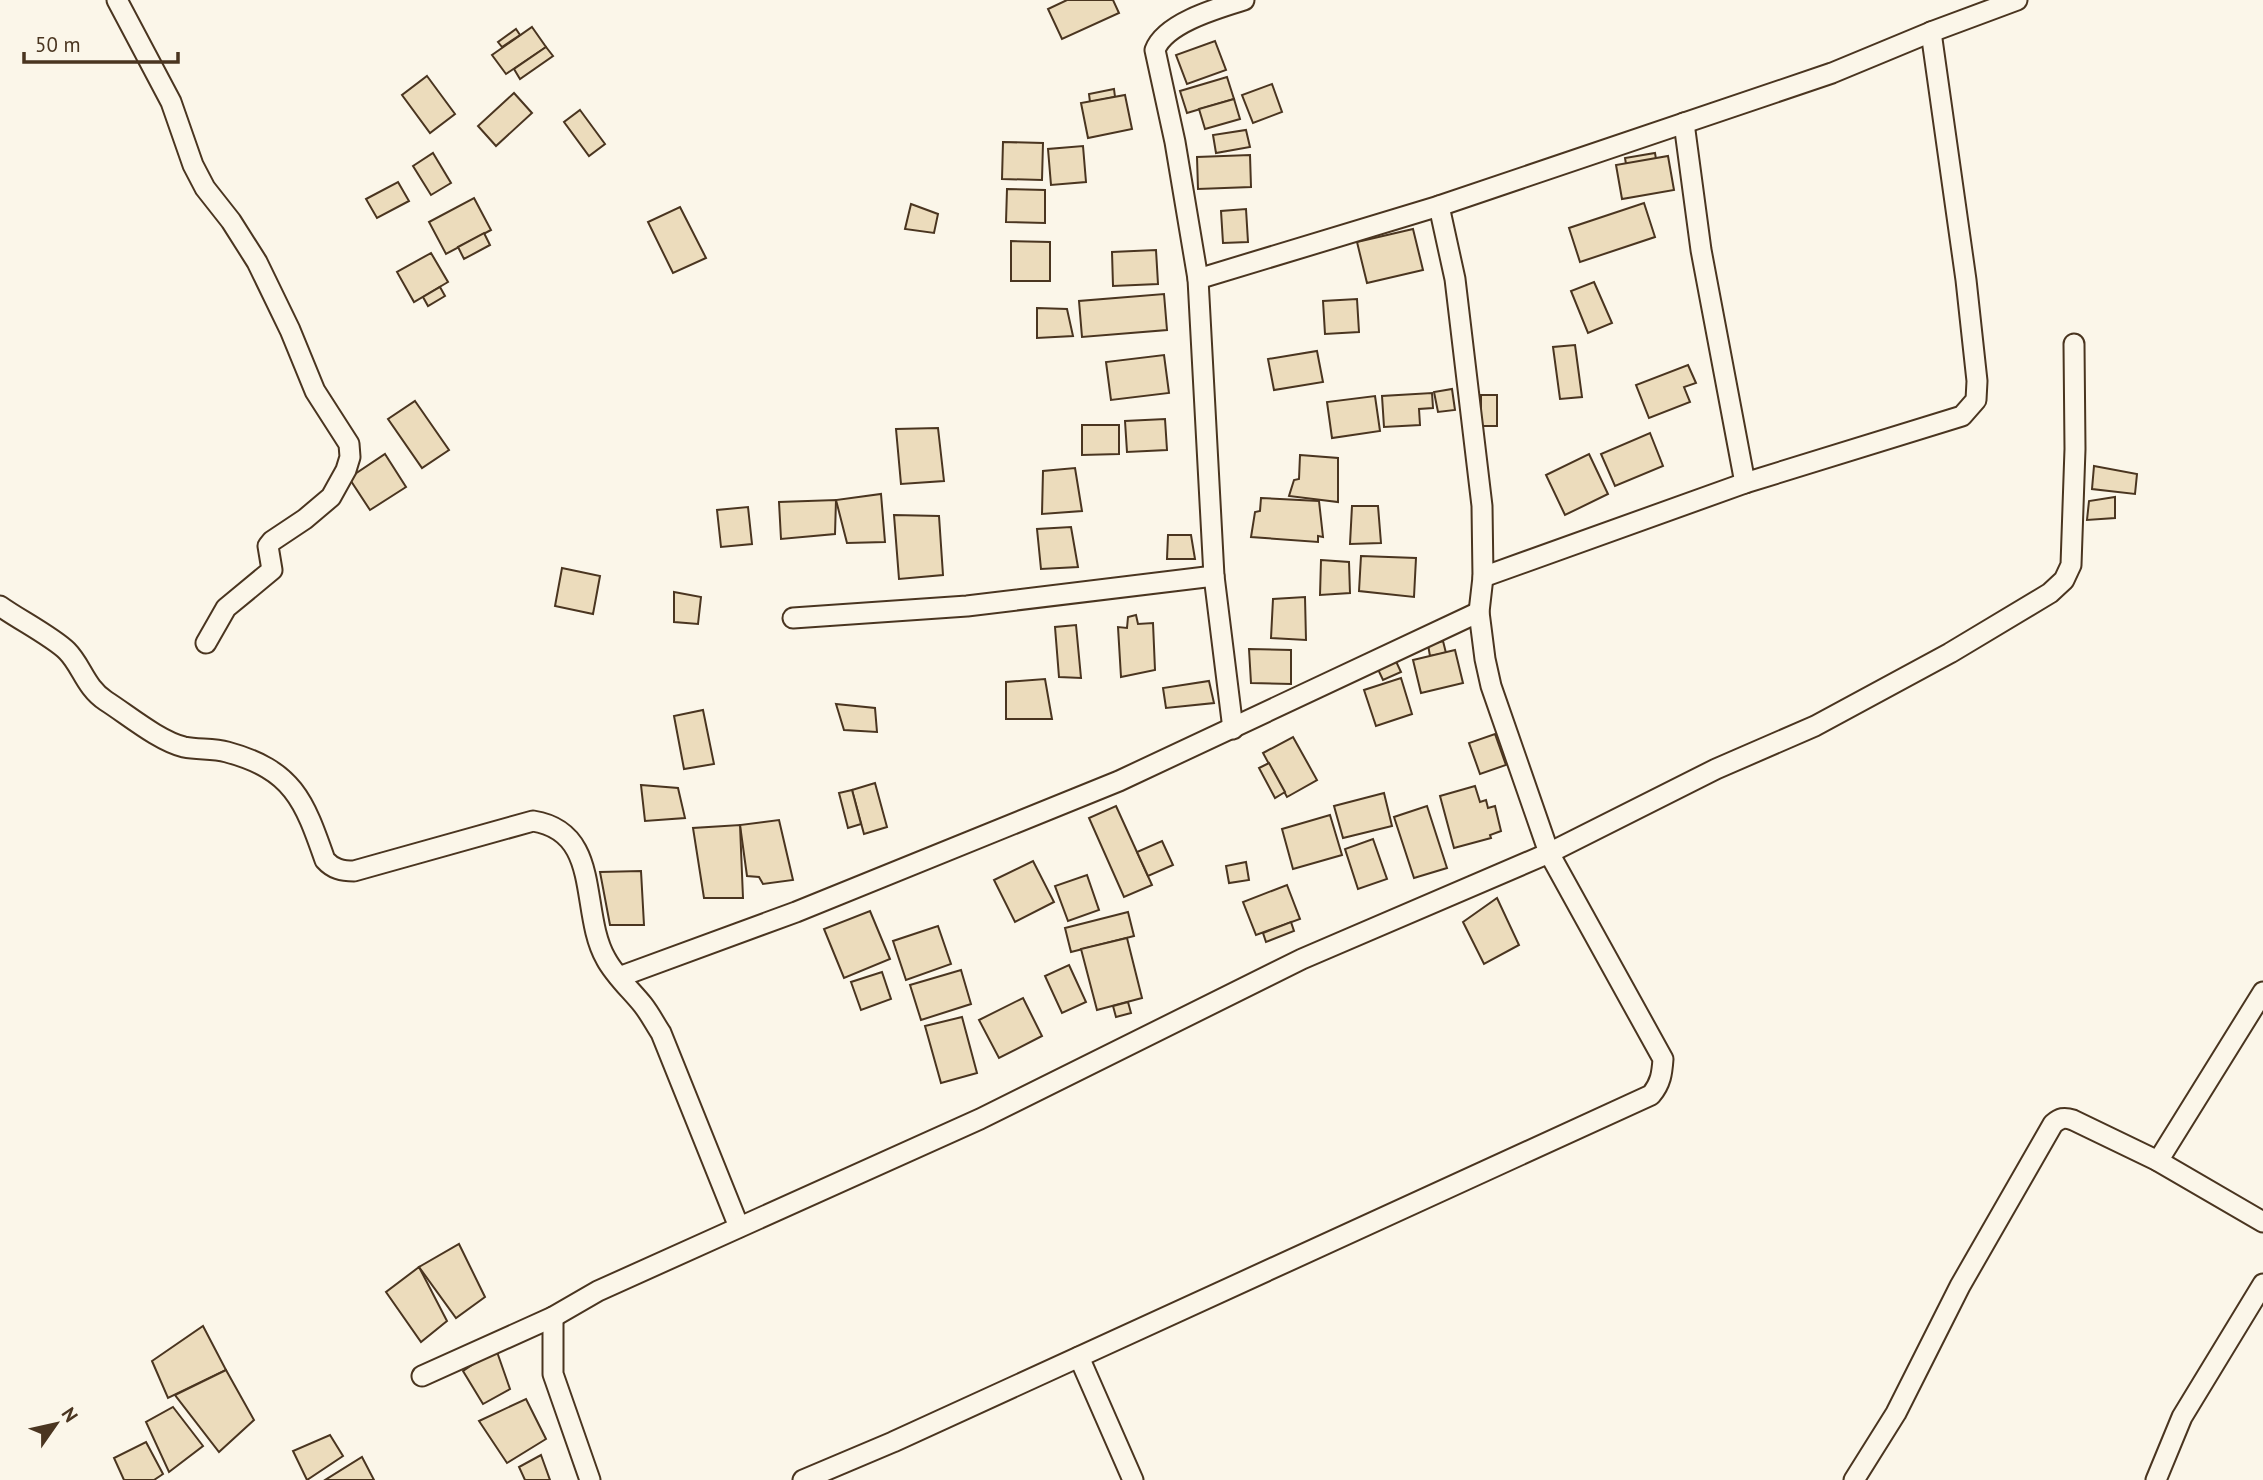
<svg xmlns="http://www.w3.org/2000/svg" width="2263" height="1480" font-family="'PT Sans',sans-serif">
	<style>
		.building { fill: #ecdcbc; stroke: #4a3520; stroke-width: 2 }
		.lines { fill: none; stroke-linecap: round; stroke-linejoin: round }
		.minor-casing { stroke: #4a3520; stroke-width: 23 }
		.minor { stroke: #fbf6e9; stroke-width: 19 }
	</style>
	<rect width="100%" height="100%" fill="#fbf6e9"/>
	<g class="building">
		<polygon points="1067,0 1113,0 1119,13 1062,39 1048,9"/>
		<polygon points="532,27 546,47 506,74 492,55"/>
		<polygon points="516,29 520,35 502,47 498,42"/>
		<polygon points="1215,41 1226,70 1187,84 1176,55"/>
		<polygon points="546,47 553,56 520,79 514,69"/>
		<polygon points="427,76 455,114 430,133 402,95"/>
		<polygon points="1227,77 1234,99 1187,113 1180,91"/>
		<polygon points="1272,84 1282,112 1253,123 1242,95"/>
		<polygon points="1114,89 1115,97 1090,102 1089,94"/>
		<polygon points="514,93 532,113 496,146 478,126"/>
		<polygon points="1125,95 1132,129 1088,138 1081,103"/>
		<polygon points="1234,99 1240,119 1205,129 1199,109"/>
		<polygon points="580,110 605,144 589,156 564,122"/>
		<polygon points="1246,130 1250,147 1216,153 1213,135"/>
		<polygon points="1003,142 1043,143 1042,180 1002,179"/>
		<polygon points="1083,146 1086,182 1051,185 1048,149"/>
		<polygon points="433,153 451,183 431,195 413,166"/>
		<polygon points="1655,153 1656,159 1626,164 1625,158"/>
		<polygon points="1250,155 1251,187 1198,189 1197,157"/>
		<polygon points="1668,156 1674,190 1622,199 1616,165"/>
		<polygon points="398,182 409,201 377,218 366,199"/>
		<polygon points="1007,189 1045,190 1045,223 1006,222"/>
		<polygon points="474,198 491,230 446,254 429,222"/>
		<polygon points="1644,203 1655,237 1580,262 1569,228"/>
		<polygon points="911,204 938,214 934,233 905,229"/>
		<polygon points="680,207 706,258 673,273 648,222"/>
		<polygon points="1246,209 1248,242 1223,243 1221,211"/>
		<polygon points="1413,229 1423,270 1367,283 1357,242"/>
		<polygon points="484,233 490,245 464,259 458,247"/>
		<polygon points="1011,241 1050,242 1050,281 1011,281"/>
		<polygon points="1156,250 1158,284 1113,286 1112,252"/>
		<polygon points="431,253 448,282 414,302 397,272"/>
		<polygon points="1594,282 1612,323 1588,333 1571,291"/>
		<polygon points="440,287 445,296 428,306 423,297"/>
		<polygon points="1164,294 1167,330 1082,337 1079,301"/>
		<polygon points="1357,299 1359,332 1325,334 1323,301"/>
		<polygon points="1037,308 1067,309 1073,336 1037,338"/>
		<polygon points="1575,345 1582,397 1560,399 1553,347"/>
		<polygon points="1317,351 1323,382 1274,390 1268,359"/>
		<polygon points="1164,355 1169,393 1111,400 1106,362"/>
		<polygon points="1688,365 1696,383 1684,387 1690,402 1649,418 1636,385"/>
		<polygon points="1452,389 1455,410 1438,412 1434,392"/>
		<polygon points="1432,393 1433,408 1419,409 1420,425 1384,427 1382,396"/>
		<rect x="1481" y="395" width="16" height="31"/>
		<polygon points="1375,396 1380,431 1332,438 1327,402"/>
		<polygon points="415,401 449,450 422,468 388,419"/>
		<polygon points="1165,419 1167,450 1127,452 1125,421"/>
		<polygon points="1082,425 1119,425 1119,454 1082,455"/>
		<polygon points="938,428 944,481 901,484 896,429"/>
		<polygon points="1650,433 1663,466 1615,486 1601,454"/>
		<polygon points="385,454 406,487 370,510 349,478"/>
		<polygon points="1589,454 1608,494 1565,515 1546,475"/>
		<polygon points="1300,455 1338,458 1338,502 1289,496 1294,480 1299,479"/>
		<polygon points="2094,466 2137,474 2135,494 2092,489"/>
		<polygon points="1075,468 1082,511 1042,514 1043,471"/>
		<polygon points="881,494 885,542 847,543 836,500"/>
		<polygon points="2115,497 2115,518 2087,520 2089,501"/>
		<polygon points="1261,498 1319,501 1323,537 1318,536 1318,542 1251,537 1255,512 1260,511"/>
		<polygon points="836,500 835,534 781,539 779,502"/>
		<polygon points="1352,506 1378,506 1381,543 1350,544"/>
		<polygon points="748,507 752,544 721,547 717,510"/>
		<polygon points="894,515 939,516 943,575 899,579"/>
		<polygon points="1071,527 1078,567 1041,569 1037,529"/>
		<polygon points="1168,535 1191,535 1195,559 1167,559"/>
		<polygon points="1361,556 1416,558 1414,597 1359,591"/>
		<polygon points="1321,560 1349,562 1350,593 1320,595"/>
		<polygon points="562,568 600,576 593,614 555,606"/>
		<polygon points="674,592 701,597 698,624 674,622"/>
		<polygon points="1305,597 1306,640 1271,638 1273,599"/>
		<polygon points="1136,615 1138,624 1153,623 1155,670 1121,677 1118,627 1127,628 1128,617"/>
		<polygon points="1076,625 1081,678 1059,677 1055,627"/>
		<polygon points="1443,641 1446,653 1430,656 1428,645"/>
		<polygon points="1249,649 1291,650 1291,684 1251,683"/>
		<polygon points="1455,650 1463,683 1421,693 1413,660"/>
		<polygon points="1393,655 1401,672 1383,680 1375,663"/>
		<polygon points="1401,678 1412,714 1376,726 1364,690"/>
		<polygon points="1045,679 1052,719 1006,719 1006,682"/>
		<polygon points="1209,681 1214,703 1166,708 1163,688"/>
		<polygon points="836,704 875,708 877,732 844,730"/>
		<polygon points="703,710 714,764 684,769 674,716"/>
		<polygon points="1495,734 1506,765 1480,774 1469,743"/>
		<polygon points="1293,737 1317,780 1287,797 1263,753"/>
		<polygon points="1269,763 1285,792 1275,798 1259,768"/>
		<polygon points="875,783 887,827 864,834 852,790"/>
		<polygon points="641,785 678,788 685,818 645,821"/>
		<polygon points="1475,786 1480,802 1486,800 1488,808 1495,806 1501,831 1490,835 1491,838 1454,848 1440,796"/>
		<polygon points="852,790 861,824 848,828 839,793"/>
		<polygon points="1384,793 1392,826 1343,838 1334,806"/>
		<polygon points="1116,806 1152,885 1124,897 1089,818"/>
		<polygon points="1427,806 1447,868 1414,878 1394,817"/>
		<polygon points="1330,815 1342,855 1293,869 1282,829"/>
		<polygon points="779,820 793,880 763,884 759,877 747,876 740,825"/>
		<polygon points="740,825 743,898 704,898 693,828"/>
		<polygon points="1373,839 1387,879 1358,889 1345,849"/>
		<polygon points="1162,841 1173,865 1148,876 1137,852"/>
		<polygon points="1033,861 1054,902 1015,922 994,880"/>
		<polygon points="1246,862 1249,880 1229,883 1226,866"/>
		<polygon points="641,871 644,925 610,925 600,872"/>
		<polygon points="1087,875 1099,910 1068,921 1055,886"/>
		<polygon points="1287,885 1300,919 1256,935 1243,902"/>
		<polygon points="1497,898 1519,945 1484,964 1463,922"/>
		<polygon points="870,911 890,959 844,978 824,929"/>
		<polygon points="1128,912 1134,936 1071,952 1065,928"/>
		<polygon points="1291,922 1294,931 1266,942 1263,933"/>
		<polygon points="938,926 951,964 906,980 893,941"/>
		<polygon points="1127,938 1142,998 1097,1010 1081,949"/>
		<polygon points="1069,965 1086,1002 1062,1013 1045,976"/>
		<polygon points="961,970 971,1004 921,1020 910,985"/>
		<polygon points="882,972 891,999 861,1010 851,982"/>
		<polygon points="1023,998 1042,1036 999,1058 979,1020"/>
		<polygon points="1128,1002 1131,1013 1116,1017 1113,1006"/>
		<polygon points="962,1017 977,1073 941,1083 925,1026"/>
		<polygon points="459,1244 485,1297 456,1318 419,1267"/>
		<polygon points="419,1267 447,1321 421,1342 386,1292"/>
		<polygon points="203,1326 226,1370 168,1398 152,1361"/>
		<polygon points="496,1349 510,1389 483,1404 463,1371"/>
		<polygon points="226,1370 254,1420 219,1452 175,1395"/>
		<polygon points="526,1399 546,1439 507,1463 479,1421"/>
		<polygon points="173,1407 203,1446 169,1472 146,1422"/>
		<polygon points="330,1435 343,1456 307,1480 293,1451"/>
		<polygon points="146,1442 163,1474 154,1480 124,1480 114,1458"/>
		<polygon points="541,1455 550,1480 525,1480 519,1467"/>
		<polygon points="362,1457 374,1480 325,1480"/>
	</g>
	<g class="lines">
		<defs>
			<g id="minor">
				<polyline points="117,0 171,102 193,165 205,188 231,221 257,262 290,330 315,391 349,444 350,457 346,470 331,497 305,519 272,541 268,546 272,570 226,608 206,643"/>
				<polyline points="1684,123 1701,250 1745,483"/>
				<polyline points="1198,279 1439,206 1832,73 1931,32 2017,0"/>
				<polyline points="1483,577 1745,483 1962,416 1976,400 1977,381 1966,280 1931,32"/>
				<path d="M0 606C18 619 53 637 67 651 82 666 85 687 106 701 128 715 159 741 184 747 198 750 213 748 227 752 293 770 304 800 325 860 333 869 342 871 354 871L533 821C603 832 579 912 606 959 615 976 631 990 643 1005 650 1014 655 1024 661 1033L739 1227"/>
				<polyline points="793,618 967,606 1214,576"/>
				<path d="M1233 729 1214 576 1198 279 1175 142 1155 50C1165 23 1218 8 1244 0"/>
				<polyline points="619,977 796,912 1119,781 1479,612"/>
				<polyline points="2158,1161 2263,992"/>
				<polyline points="553,1317 553,1374 590,1480"/>
				<polyline points="1079,1357 1133,1480"/>
				<polyline points="422,1376 553,1317 598,1291 980,1119 1302,959 1549,853 1716,769 1815,726 1950,653 2050,593 2064,580 2071,565 2075,449 2074,344"/>
				<path d="M803 1480 893 1442 1651 1095C1661 1083 1662 1073 1663 1059L1549 853 1491 686 1485 659 1479 612 1483 577 1482 506 1455 279 1439 206"/>
				<path d="M1854 1480 1896 1413 1960 1286 2053 1124C2060 1118 2064 1117 2073 1120L2158 1161 2263 1222"/>
				<polyline points="2156,1480 2182,1417 2263,1284"/>
			</g>
		</defs>
		<use href="#minor" class="minor-casing"/>
		<use href="#minor" class="minor"/>
	</g>
	<g transform="translate(56 1424) rotate(56)" stroke="#fbf6e9" stroke-width="5" paint-order="stroke">
	<path d="M0-5L12 26L0 18L-12 26Z" fill="#4a3520"/>
	<text y="-10" font-size="19" font-weight="bold" text-anchor="middle" fill="#4a3520">N</text>
	</g>
	<path d="M24 52v10h154v-10" fill="none" stroke="#4a3520" stroke-width="3.5"/>
	<text x="35" y="52" font-size="21" fill="#4a3520" stroke="#fbf6e9" stroke-width="5" paint-order="stroke">50 m</text>
</svg>
